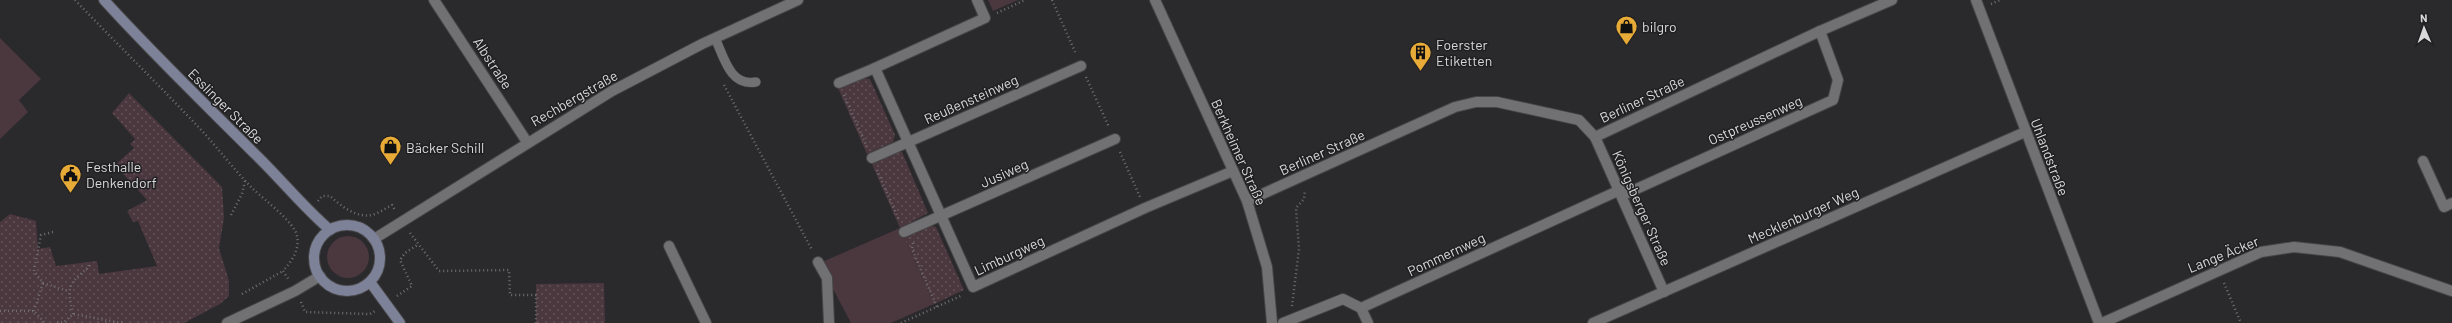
<svg xmlns="http://www.w3.org/2000/svg" width="2452" height="323" font-family="Barlow,sans-serif">
	<style>
		.grass { fill: #4b373e }
		.park { fill: url(#park-dots) }
		.lines { fill: none; stroke-linecap: round; stroke-linejoin: round }
		.lane-casing { stroke: #464647; stroke-width: 10 }
		.street-casing { stroke: #464647; stroke-width: 12 }
		.secondary-casing { stroke: #464647; stroke-width: 12 }
		.path { stroke: #706f71; stroke-width: 2.5; stroke-dasharray: 1 3; stroke-linecap: butt }
		.lane { stroke: #717073; stroke-width: 9 }
		.street { stroke: #717073; stroke-width: 10 }
		.secondary { stroke: #7e8299; stroke-width: 10 }
		.labels { text-anchor: middle; dominant-baseline: central; stroke-width: 3; stroke-linejoin: round; paint-order: stroke }
		.poi-label { font-size: 14px; fill: #d9d9da; stroke: #201f22; text-anchor: start }
		.street-label { font-size: 14px; fill: #d9d9da; stroke: #201f22 }
	</style>
	<defs>
		<pattern id="park-dots" width="8" height="8" patternUnits="userSpaceOnUse"><rect width="8" height="8" fill="#4b373e"/><path d="M2 2h.1M6 6h.1" fill="none" stroke="#645359" stroke-width="1.8" stroke-linecap="round"/></pattern>
	</defs>
	<rect width="100%" height="100%" fill="#2a292c"/>
	<g class="grass">
		<polygon points="988,0 1018,0 993,11"/>
		<polygon points="0,38 41,79 19,100 28,112 0,139"/>
		<polygon points="900,228 934,304 891,323 851,323 832,287 822,262"/>
		<circle cx="348" cy="257" r="21"/>
	</g>
	<g class="park">
		<polygon points="862,78 870,79 895,135 893,142 867,154 838,88"/>
		<polygon points="129,93 222,187 224,218 219,248 229,281 229,296 220,304 184,323 0,323 0,222 10,214 36,221 38,249 50,247 56,266 97,261 99,274 157,266 138,221 133,222 127,211 147,200 115,165 134,148 130,144 135,139 112,113"/>
		<polygon points="895,151 902,152 928,213 900,228 871,162"/>
		<polygon points="930,225 936,227 964,290 934,304 904,237"/>
		<polygon points="604,283 605,323 536,323 536,284"/>
	</g>
	<g class="lines">
		<defs>
			<path id="lane" d="M715 38C724 57 730 87 756 82"/>
			<g id="street">
				<polyline points="434,0 527,142"/>
				<polyline points="977,0 985,18 875,68 973,287 1145,208 1233,171"/>
				<polyline points="1155,0 1247,201 1267,267 1272,323"/>
				<polyline points="1976,0 2099,323"/>
				<polyline points="839,83 875,68"/>
				<polyline points="1595,137 1664,292"/>
				<polyline points="872,158 1081,66"/>
				<polyline points="2423,161 2444,207 2452,203"/>
				<polyline points="1623,195 1833,100 1838,80 1820,31"/>
				<polyline points="1247,201 1455,107 1476,102 1497,102 1579,120 1595,137 1820,31 1892,0"/>
				<polyline points="904,232 1115,139"/>
				<polyline points="374,239 612,91 702,44 798,0"/>
				<polyline points="669,246 706,323"/>
				<polyline points="818,262 827,278 829,323"/>
				<polyline points="1361,308 1368,323"/>
				<polyline points="227,323 295,291 320,276"/>
				<polyline points="1283,323 1343,299 1361,308 1620,190"/>
				<polyline points="1593,323 2025,132"/>
				<polyline points="2102,323 2261,252 2294,247 2340,252 2452,291"/>
			</g>
			<g id="secondary">
				<path d="M104 0C152 53 204 103 255 154 281 179 303 207 330 230"/>
				<circle cx="347" cy="258" r="33"/>
				<polyline points="370,282 400,323"/>
			</g>
		</defs>
		<use href="#lane" class="lane-casing"/>
		<use href="#street" class="street-casing"/>
		<use href="#secondary" class="secondary-casing"/>
		<g class="path">
			<path d="M75 0C118 45 162 88 204 133 221 152 236 172 254 190 265 200 295 223 297 236 300 249 292 261 283 271L289 280"/>
			<polyline points="1052,0 1076,54"/>
			<polyline points="1991,4 2000,0"/>
			<polyline points="997,13 1025,0"/>
			<polyline points="1086,77 1109,127"/>
			<polyline points="724,85 812,250"/>
			<polyline points="844,95 867,147"/>
			<polyline points="1120,152 1140,197"/>
			<polyline points="877,170 899,220"/>
			<path d="M318 201 322 196H330C341 206 356 218 372 215 379 213 386 208 392 205L395 210"/>
			<polyline points="231,215 242,194 245,181"/>
			<polyline points="53,232 41,235 34,271 43,283 68,291"/>
			<polyline points="410,233 439,271 509,270 510,295 536,295 536,323"/>
			<polyline points="913,243 912,249 937,307"/>
			<polyline points="2224,283 2241,323"/>
			<polyline points="242,294 283,271"/>
			<polyline points="397,296 412,286 400,260 405,253 419,244"/>
			<polyline points="301,302 305,312 370,314 375,311"/>
			<polyline points="1292,306 1299,249 1296,208 1304,199 1305,190"/>
			<polyline points="0,311 34,311 45,323"/>
			<polyline points="34,311 43,283"/>
			<path d="M73 314C67 287 67 285 89 267L88 262"/>
			<polyline points="57,323 64,322 73,314 122,323"/>
			<polyline points="901,323 963,295"/>
		</g>
		<use href="#lane" class="lane"/>
		<use href="#street" class="street"/>
		<use href="#secondary" class="secondary"/>
	</g>
	<defs>
		<symbol id="shop-pin" viewBox="-11 -11 22 30"><path d="M0 17L-7.5 6A9.5 9.5 0 1 1 7.5 6Z" fill="#e8ab37" stroke="#201f22"/><path d="M-5-2.5h2.3a2.7 3.5 0 0 1 5.4 0H5L5.5 6h-11ZM-1.5-2.5h3a1.5 2.3 0 0 0-3 0Z" fill="#111"/></symbol>
		<symbol id="building-pin" viewBox="-11 -11 22 30"><path d="M0 17L-7.5 6A9.5 9.5 0 1 1 7.5 6Z" fill="#e8ab37" stroke="#201f22"/><path d="M-4-6H4V6H1V3H-1V6H-4ZM-2.5-4.3h1.7v1.8h-1.7ZM.8-4.3h1.7v1.8H.8ZM-2.5-1h1.7V.8h-1.7ZM.8-1h1.7V.8H.8Z" fill="#111"/></symbol>
		<symbol id="civic-pin" viewBox="-11 -11 22 30"><path d="M0 17L-7.5 6A9.5 9.5 0 1 1 7.5 6Z" fill="#e8ab37" stroke="#201f22"/><path d="M-.6-6.5H3V-4.5H.6V-3L4-1V1h2V6H-6V1h2V-1L-.6-3ZM-1.2 2.5V6h2.4V2.5Z" fill="#111"/></symbol>
	</defs>
	<g fill-rule="evenodd">
		<use href="#shop-pin" x="1614" y="14" width="25" height="34"/>
		<use href="#building-pin" x="1408" y="40" width="25" height="34"/>
		<use href="#shop-pin" x="378" y="134" width="25" height="34"/>
		<use href="#civic-pin" x="58" y="162" width="25" height="34"/>
	</g>
	<g class="labels">
		<g class="poi-label">
			<text x="1642" y="26">bilgro</text>
			<text x="1436" y="44">Foerster<tspan x="1436" dy="16">Etiketten</tspan></text>
			<text x="406" y="147">Bäcker Schill</text>
			<text x="86" y="166">Festhalle<tspan x="86" dy="16">Denkendorf</tspan></text>
		</g>
		<g class="street-label">
			<text transform="translate(493 63) rotate(57)">Albstraße</text>
			<text transform="translate(574 98) rotate(-30)">Rechbergstraße</text>
			<text transform="translate(971 99) rotate(-24)">Reußensteinweg</text>
			<text transform="translate(1642 99) rotate(-25)">Berliner Straße</text>
			<text transform="translate(226 106) rotate(45)">Esslinger Straße</text>
			<text transform="translate(1755 120) rotate(-24)">Ostpreussenweg</text>
			<text transform="translate(1239 152) rotate(66)">Berkheimer Straße</text>
			<text transform="translate(1322 152) rotate(-24)">Berliner Straße</text>
			<text transform="translate(2050 157) rotate(69)">Uhlandstraße</text>
			<text transform="translate(1004 173) rotate(-24)">Jusiweg</text>
			<text transform="translate(1642 208) rotate(66)">Königsberger Straße</text>
			<text transform="translate(1803 215) rotate(-24)">Mecklenburger Weg</text>
			<text transform="translate(1446 254) rotate(-25)">Pommernweg</text>
			<text transform="translate(2223 254) rotate(-22)">Lange Äcker</text>
			<text transform="translate(1009 255) rotate(-25)">Limburgweg</text>
		</g>
	</g>
	<g transform="translate(2424 28) rotate(358)" stroke="#201f22" stroke-width="3" paint-order="stroke">
	<path d="M0-3L7 15L0 10L-7 15Z" fill="#d9d9da"/>
	<text y="-6" font-size="11" font-weight="bold" text-anchor="middle" fill="#d9d9da">N</text>
	</g>
</svg>
